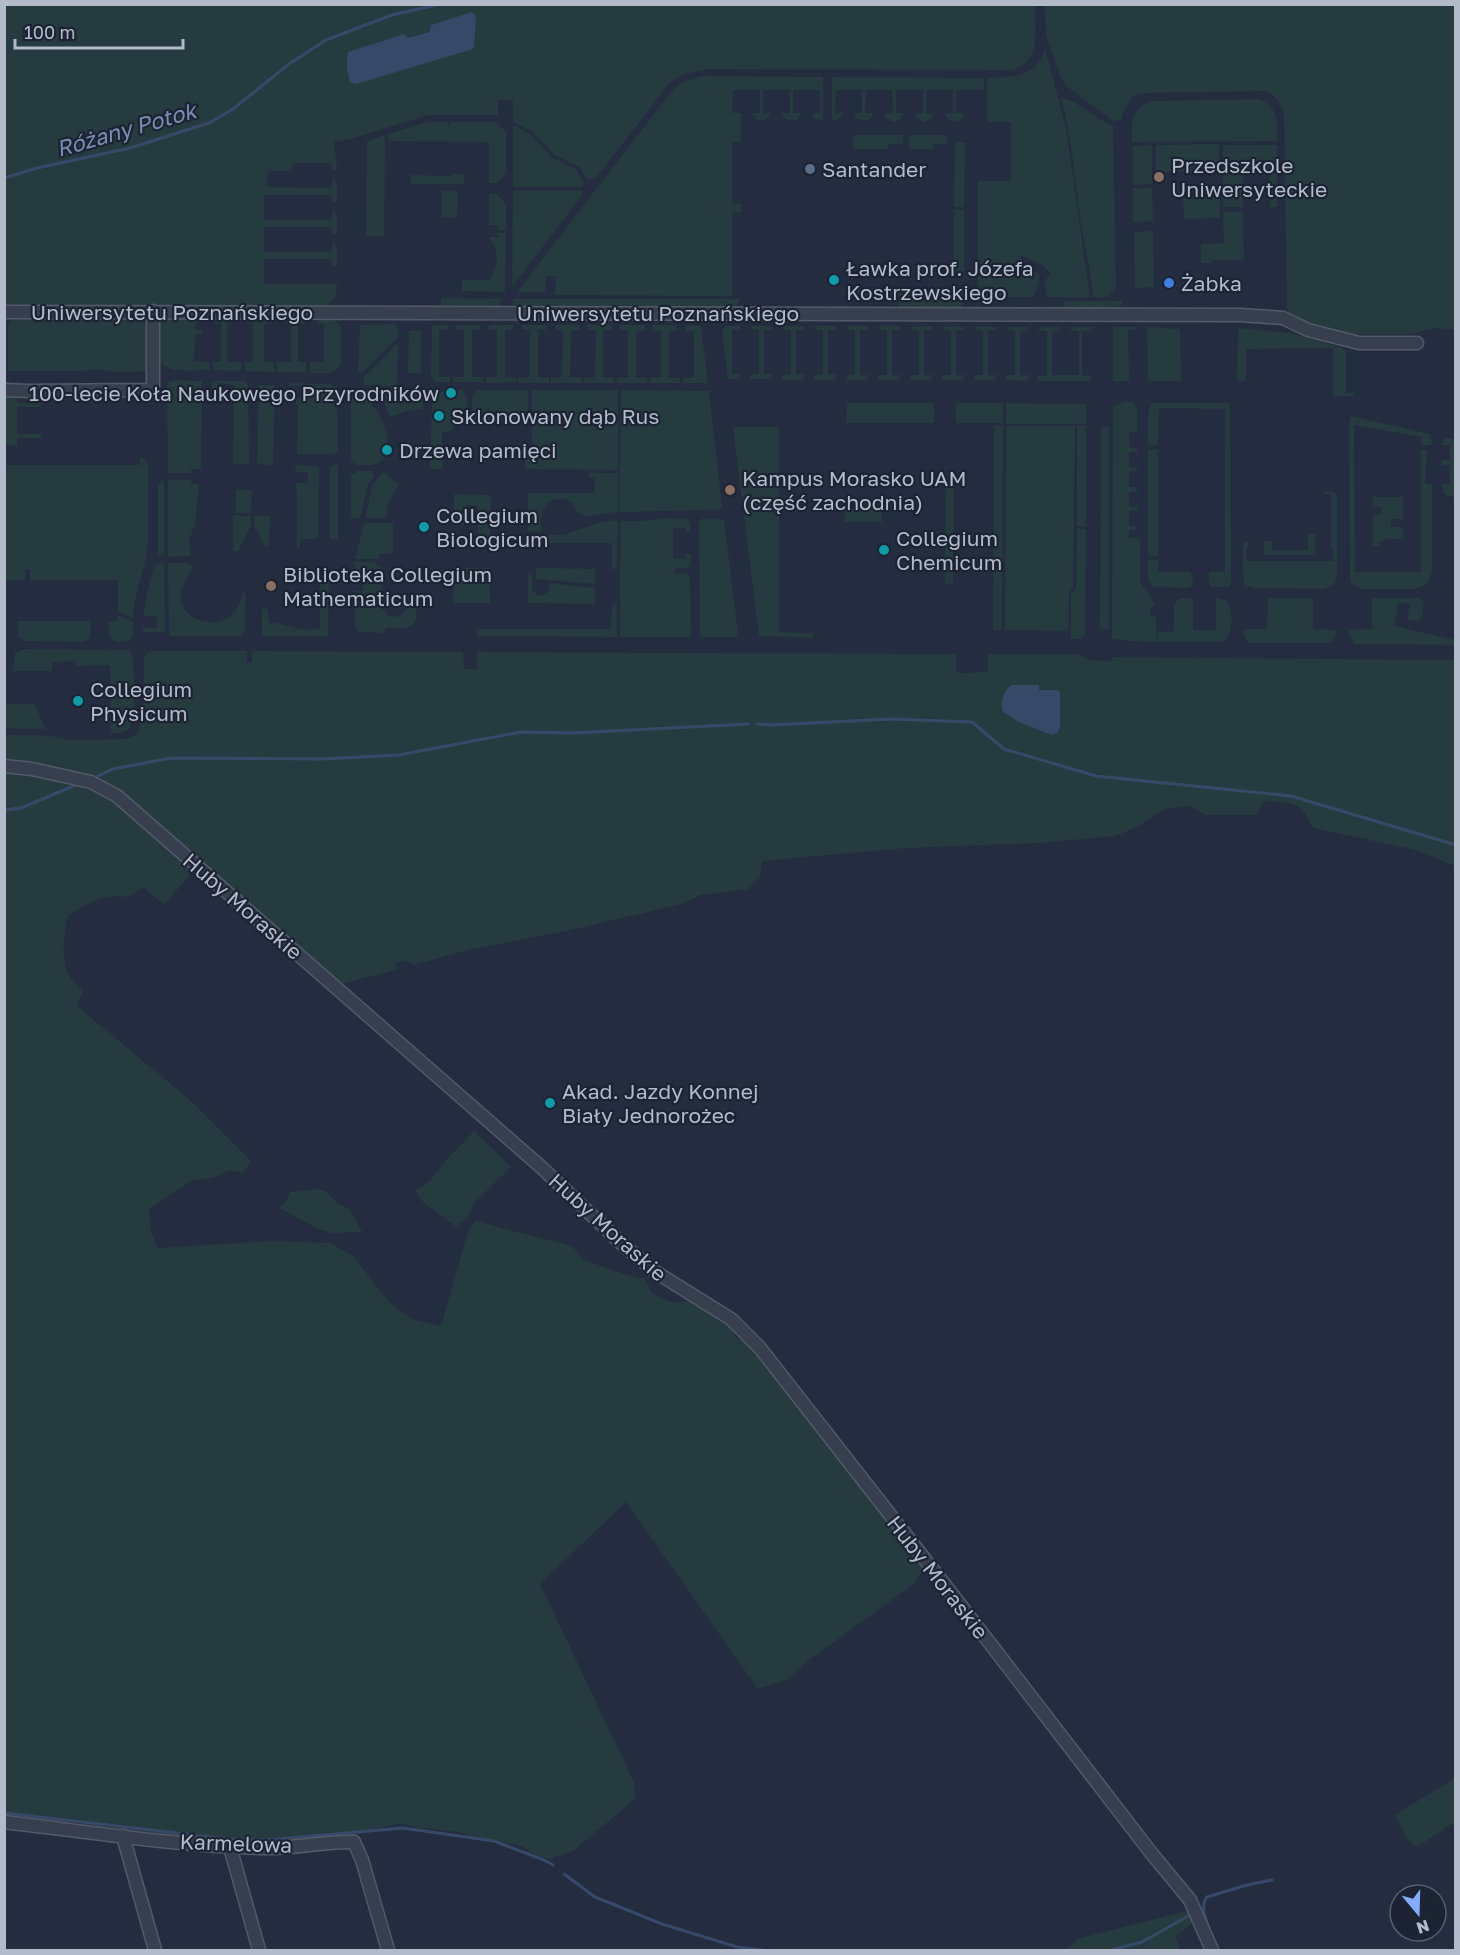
<svg xmlns="http://www.w3.org/2000/svg" width="1460" height="1955" font-family="'Golos Text',sans-serif">
	<style>
		.green { fill: #253b40 }
		.water { fill: #374969 }
		.lines { fill: none; stroke-linecap: round; stroke-linejoin: round }
		.stream { stroke: #374969; stroke-width: 3 }
		.street-casing { stroke: #525a69; stroke-width: 15 }
		.street { stroke: #373f4e; stroke-width: 12 }
		.service-dot { fill: #5c6f8a; stroke: #1c2433; stroke-width: 2 }
		.education-dot { fill: #8d6e63; stroke: #1c2433; stroke-width: 2 }
		.culture-dot { fill: #0f9aa8; stroke: #1c2433; stroke-width: 2 }
		.shop-dot { fill: #3f7fe0; stroke: #1c2433; stroke-width: 2 }
		.labels { text-anchor: middle; dominant-baseline: central; stroke-width: 4.5; stroke-linejoin: round; paint-order: stroke }
		.poi-label { font-size: 21px; fill: #b3baca; stroke: #1c2433; text-anchor: start }
		.street-label { font-size: 21px; fill: #b3baca; stroke: #1c2433 }
		.water-label { font-size: 22px; font-style: italic; fill: #798eb2; stroke: #1c2433 }
	</style>
	<rect width="100%" height="100%" fill="#232d3f"/>
	<g class="green">
		<path d="M1035 4C1035 29 1042 60 1013 70L708 69 684 74 669 84 595 179 588 180 579 167 555 155 532 131 513 122V100H498V115H428L351 139 334 142 337 169 332 171V163H292V171H268L267 187 332 188V179L337 182V201L332 203V195H264V220H332V211L337 214V233L332 235V227H264V252H332V243L337 246V265L332 267V259H264V284H337L336 297 329 303V307L5 306 4 5Z"/>
		<polygon points="1045,5 1455,5 1455,330 1437,328 1408,334 1339,334 1294,317 1287,309 1284,113 1278,100 1267,91 1145,93 1134,95 1124,110 1121,120 1113,121 1066,86 1061,78 1046,35"/>
		<path d="M1045 48 1066 128 1090 297H1047L1044 282 1051 273 1041 264 1020 255C1022 263 1034 268 1040 276L1034 297H978V181H1011V122H987V78C1012 78 1038 77 1045 48Z"/>
		<path d="M701 76 823 77V121L815 119 812 113H820V90H793V113H801L798 119C791 123 785 121 781 113H790V90H763V113H771C766 123 756 123 751 113H760V90H733L732 113H741V142H732V204H741V212H732V296L555 295 556 276H546L545 292H517L670 93 681 83Z"/>
		<polygon points="832,77 984,78 984,90 956,90 956,113 965,114 962,119 955,122 948,119 945,114 953,113 953,90 926,90 926,113 934,114 931,119 924,122 918,119 914,114 923,113 923,90 896,90 896,113 904,113 901,119 894,122 887,119 884,113 893,113 892,90 866,90 865,113 874,113 870,119 864,121 857,119 854,113 862,113 862,90 836,90 835,113 844,113 838,120 832,121"/>
		<path d="M1061 98C1082 102 1094 120 1113 125L1116 289 1107 297H1093C1091 274 1086 252 1082 229 1075 185 1073 141 1061 98Z"/>
		<path d="M1260 99C1280 109 1277 122 1277 141L1132 142C1131 124 1131 109 1151 101Z"/>
		<polygon points="428,122 447,122 448,126 450,122 495,122 506,132 506,173 497,183 489,183 489,142 388,141 388,134"/>
		<polygon points="513,125 530,134 553,158 577,170 584,182 582,187 513,187"/>
		<polygon points="385,135 384,236 366,236 367,141"/>
		<polygon points="853,135 903,135 903,144 889,144 888,149 853,149"/>
		<polygon points="909,135 947,135 947,145 933,144 933,149 909,149"/>
		<polygon points="955,142 965,143 964,207 954,207"/>
		<polygon points="1219,144 1219,171 1156,172 1156,145"/>
		<polygon points="1152,145 1152,184 1133,185 1133,146"/>
		<polygon points="1223,145 1277,145 1277,207 1270,207 1269,170 1243,171 1243,207 1223,207"/>
		<polygon points="453,174 464,174 464,184 410,184 411,175 453,176"/>
		<polygon points="1133,188 1152,188 1153,221 1133,222"/>
		<polygon points="442,190 458,191 457,218 442,217"/>
		<polygon points="513,191 582,191 583,194 512,287"/>
		<polygon points="489,194 497,194 506,204 506,230 498,230 498,225 489,225"/>
		<polygon points="1220,197 1220,218 1184,219 1183,198"/>
		<rect x="954" y="210" width="10" height="61"/>
		<polygon points="1223,212 1243,212 1244,260 1211,260 1211,263 1201,263 1201,244 1224,243"/>
		<polygon points="1153,231 1154,287 1135,288 1134,232"/>
		<path d="M498 233H506L505 292 462 291V280H489C499 266 500 252 489 237H498Z"/>
		<polygon points="856,288 964,289 964,296 856,296"/>
		<polygon points="441,298 503,299 496,307 441,307"/>
		<polygon points="513,299 740,299 737,305 731,308 513,307"/>
		<polygon points="899,300 964,300 962,306 956,309 898,308"/>
		<polygon points="1063,301 1123,301 1119,307 1114,309 1064,309"/>
		<path d="M14 317H140L146 325 147 330 148 371C135 371 121 373 108 371 99 370 94 368 85 371H8V325Z"/>
		<path d="M163 317 199 318 203 323H195V330L203 331 202 334 195 335 194 361 209 362V370C195 370 168 374 159 361L158 322Z"/>
		<polygon points="217,318 232,318 235,323 227,323 227,362 242,362 241,371 213,370 213,362 221,361 221,324 213,323"/>
		<polygon points="251,318 267,318 273,323 264,324 264,362 274,362 274,372 245,371 245,362 253,362 253,324 245,323"/>
		<polygon points="288,318 302,319 306,323 298,324 298,362 306,362 306,372 277,372 277,362 291,362 291,324 283,323"/>
		<path d="M321 318H333L341 327V363C335 376 322 373 310 373V362H324V324H316Z"/>
		<polygon points="395,324 398,329 398,337 363,372 360,372 358,370 360,325"/>
		<path d="M433 325H448V330H439V377H450V382C442 382 434 384 431 375L432 327Z"/>
		<polygon points="456,325 480,325 480,330 472,330 472,377 483,377 483,382 453,382 453,377 464,377 464,330 456,330"/>
		<polygon points="489,325 513,325 513,330 505,330 505,377 516,378 516,382 486,383 486,377 497,377 497,330 489,330"/>
		<polygon points="522,325 546,325 546,330 538,330 538,377 549,378 549,383 518,383 518,378 530,377 530,330 522,330"/>
		<polygon points="555,325 579,325 579,330 571,331 570,377 582,378 582,383 551,383 551,378 562,377 563,331 555,330"/>
		<polygon points="588,325 612,325 612,330 603,331 603,377 614,378 614,383 584,383 584,378 595,377 596,331 588,330"/>
		<polygon points="620,325 645,325 645,331 636,331 636,377 647,378 647,383 617,383 617,378 628,377 628,331 620,330"/>
		<polygon points="653,325 677,325 677,331 669,331 669,378 680,378 680,383 650,383 650,378 661,377 661,331 653,331"/>
		<polygon points="686,325 701,326 708,383 683,383 683,378 694,378 694,331 686,331"/>
		<polygon points="725,326 740,326 740,329 732,330 732,374 740,374 740,379 728,379 722,330"/>
		<polygon points="751,326 772,326 772,330 764,330 764,374 772,374 772,379 750,379 751,374 759,374 759,330 751,329"/>
		<polygon points="783,326 804,326 804,330 796,330 796,374 804,375 804,380 782,380 782,375 791,374 791,330 783,330"/>
		<polygon points="815,326 837,326 836,330 828,330 828,374 836,375 836,380 814,380 814,375 823,374 823,330 815,330"/>
		<polygon points="847,326 868,326 868,330 860,330 860,375 868,375 868,380 847,380 847,375 855,374 855,330 847,330"/>
		<polygon points="879,326 900,326 900,330 892,330 892,375 900,375 900,380 878,380 878,375 887,375 887,330 879,330"/>
		<polygon points="932,326 932,330 924,330 924,375 932,375 932,380 910,380 911,375 919,375 919,331 911,330 911,327"/>
		<polygon points="943,327 964,327 964,330 956,331 956,375 964,375 964,380 942,380 942,375 951,375 951,331 943,330"/>
		<polygon points="975,327 996,327 996,330 988,331 988,375 996,375 996,380 974,380 975,375 983,375 983,331 975,330"/>
		<polygon points="1007,327 1028,327 1028,331 1020,331 1020,375 1028,375 1028,381 1006,380 1006,375 1015,375 1015,331 1007,330"/>
		<polygon points="1039,327 1060,327 1060,331 1052,331 1052,375 1079,375 1079,331 1071,331 1071,327 1091,327 1091,331 1082,331 1082,375 1091,376 1091,381 1038,381 1038,376 1047,375 1047,331 1039,331"/>
		<polygon points="1113,327 1136,327 1136,330 1128,330 1129,381 1113,381"/>
		<polygon points="1147,327 1180,329 1181,381 1148,381"/>
		<polygon points="1238,328 1290,333 1340,347 1346,351 1346,393 1354,393 1354,396 1333,396 1333,348 1246,349 1246,381 1237,381"/>
		<polygon points="409,331 421,331 421,373 408,373"/>
		<polygon points="398,345 397,384 392,386 365,385 363,383 364,377 395,346"/>
		<polygon points="172,380 202,381 201,469 191,469 191,473 168,473 167,384"/>
		<polygon points="212,381 246,381 248,385 249,464 233,464 234,385 218,383 217,391 211,391"/>
		<polygon points="289,383 330,384 337,388 338,452 332,454 297,454 298,405 296,405 296,397 309,398 309,386 289,386"/>
		<polygon points="259,385 275,386 273,465 257,464"/>
		<polygon points="445,390 462,390 467,396 467,422 457,424 450,431 442,432 442,469 430,469 432,404 436,395"/>
		<polygon points="477,390 528,390 528,422 472,422 472,396"/>
		<polygon points="532,390 618,390 618,470 525,469 525,456 531,450 532,447"/>
		<polygon points="621,390 709,391 722,507 717,510 619,512"/>
		<path d="M359 394C382 403 406 465 368 465 361 465 356 466 351 460V397Z"/>
		<polygon points="381,394 421,394 423,397 423,409 406,411 390,417"/>
		<polygon points="17,395 17,403 42,403 41,407 17,407 17,434 41,434 41,438 17,438 17,446 5,445 5,397"/>
		<path d="M1126 401 1134 403 1137 411V432H1129V447L1137 448V452H1129V467L1137 468V471L1129 472V487H1137V491L1129 492V506L1137 507V511H1129V526H1137V530H1129V538H1137L1140 541V580C1143 590 1152 595 1155 606L1150 607V616L1156 617 1157 642 1129 641 1112 639 1113 406Z"/>
		<polygon points="847,403 934,403 934,423 846,423"/>
		<rect x="956" y="403" width="47" height="20"/>
		<polygon points="1006,403 1086,404 1086,424 1006,424"/>
		<polygon points="1152,403 1229,403 1230,406 1231,583 1229,587 1211,587 1209,582 1209,572 1225,572 1225,409 1159,408 1158,445 1148,445 1148,412"/>
		<polygon points="1351,416 1430,434 1432,445 1421,445 1421,437 1354,425 1355,572 1421,572 1421,450 1427,450 1425,484 1432,484 1432,570 1429,581 1425,585 1414,589 1361,589 1352,584 1350,580 1349,423"/>
		<polygon points="994,426 1003,426 1002,630 993,630"/>
		<polygon points="1006,426 1075,426 1073,587 1069,593 1068,631 1005,630"/>
		<rect x="1077" y="426" width="9" height="100"/>
		<polygon points="733,427 779,427 779,632 813,633 813,638 759,636"/>
		<polygon points="1101,427 1109,427 1109,629 1100,629"/>
		<polygon points="1445,437 1455,440 1455,498 1444,494 1442,484 1450,484 1450,465 1442,465 1441,460 1450,460 1450,445 1441,445"/>
		<rect x="1148" y="450" width="10" height="106"/>
		<path d="M140 457 146 460 148 465V544C146 569 134 592 133 618L118 611V580H30V569L25 570V580H5V465H140Z"/>
		<polygon points="295,465 318,466 319,470 318,537 315,539 300,539 300,547 297,550 297,490 295,490 296,483 308,483 308,472 296,472"/>
		<polygon points="332,465 338,465 338,539 330,539 330,469"/>
		<polygon points="358,471 371,471 374,475 368,485 360,518 353,519 351,516 351,475"/>
		<polygon points="382,473 386,473 399,485 389,501 385,518 365,518 372,486"/>
		<path d="M589 473H618V512C608 512 594 517 585 516 576 515 576 505 569 501 559 495 545 501 542 512 540 517 541 525 541 531H528V493H594L595 477H589Z"/>
		<polygon points="946,478 954,478 953,584 945,585"/>
		<polygon points="164,480 164,556 158,554 158,483"/>
		<polygon points="168,480 191,480 191,484 199,484 195,524 189,540 191,556 168,557"/>
		<polygon points="236,489 252,490 251,513 236,513"/>
		<polygon points="1325,492 1334,492 1337,495 1337,575 1334,585 1324,589 1254,588 1245,585 1243,575 1243,542 1248,542 1248,548 1246,548 1246,561 1333,561 1333,548 1331,548 1331,494 1324,494"/>
		<polygon points="454,494 491,495 490,543 478,543 478,506 466,505 466,524 454,524"/>
		<polygon points="1373,497 1403,497 1403,519 1391,519 1391,527 1403,527 1403,539 1386,539 1385,541 1379,541 1379,546 1373,546 1373,515 1382,514 1381,507 1373,507"/>
		<rect x="845" y="510" width="37" height="12"/>
		<polygon points="233,515 251,516 251,526 238,551 233,551"/>
		<polygon points="254,516 270,516 269,546 265,546 254,526"/>
		<polygon points="668,518 686,519 690,522 691,532 686,532 685,528 673,528 673,558 685,559 686,554 691,554 690,566 687,568 675,568 675,573 688,574 690,578 691,637 620,637 620,521 640,521"/>
		<polygon points="703,518 724,520 738,633 735,637 700,637 699,522"/>
		<polygon points="618,520 617,569 612,569 612,543 534,543 534,535 563,535 602,522"/>
		<polygon points="364,523 393,523 393,554 379,554 379,559 355,559"/>
		<polygon points="1077,529 1086,529 1085,635 1081,639 1071,639 1071,594 1076,588"/>
		<polygon points="1308,534 1315,534 1315,555 1264,555 1264,541 1271,541 1272,550 1308,550"/>
		<polygon points="1148,560 1158,560 1158,572 1191,572 1191,577 1193,578 1192,586 1188,588 1154,587 1148,580"/>
		<polygon points="355,561 376,562 377,567 381,567 382,609 389,616 396,617 405,612 408,604 416,604 416,619 414,624 406,628 385,628 385,633 362,632 357,631 355,626 355,591 363,591 363,575 355,575"/>
		<polygon points="164,563 165,632 143,632 143,628 157,628 157,616 143,616 147,593 155,565"/>
		<path d="M168 563H187L188 565H193C190 573 182 584 181 593 175 623 234 640 243 593H245V631L240 636H171L169 633Z"/>
		<polygon points="536,567 539,567 540,568 595,569 595,584 536,579"/>
		<polygon points="454,568 490,568 490,582 487,582 487,584 490,584 490,603 453,603"/>
		<polygon points="528,573 532,573 532,589 537,596 546,594 549,589 549,583 595,588 595,604 528,603"/>
		<path d="M320 575 329 576 328 636H262V609H268L269 623C287 622 302 634 320 628Z"/>
		<path d="M1179 598H1193V630H1216V598L1227 601C1234 612 1233 632 1224 642H1158L1157 633 1174 631V606Z"/>
		<polygon points="1268,598 1313,598 1313,629 1337,630 1335,637 1331,643 1249,643 1244,636 1243,629 1267,629"/>
		<polygon points="1372,598 1419,598 1424,603 1422,617 1416,621 1407,620 1410,604 1399,602 1394,626 1455,640 1455,645 1355,644 1350,637 1349,630 1372,629"/>
		<polygon points="612,604 617,604 617,637 477,636 477,629 611,629"/>
		<polygon points="118,615 133,622 133,635 129,641 116,642 110,638 108,622 118,621"/>
		<polygon points="17,621 91,621 90,638 84,642 26,641 19,637"/>
		<path d="M24 649 129 650 133 656C133 671 138 717 129 728 124 733 118 733 111 733L110 665 76 666V661L52 662V671H13L15 653Z"/>
		<path d="M153 651H247V663L252 662V651L463 652 464 669H477V652L956 654V672L959 673 988 672V654H1078L1088 660 1111 661 1112 657 1455 660V866L1416 850 1313 828C1301 800 1292 803 1264 801L1256 815H1206L1190 806 1165 809 1137 827 1115 836 1039 843 907 848 762 861 760 877 748 889 700 895 682 904 566 931 467 950 414 965 407 961 395 963 399 969 341 984 269 923 190 851 180 855 194 870 164 905 143 887C126 904 115 892 98 899 87 903 77 911 68 916 64 932 60 962 70 977 73 982 79 987 83 991L77 1006 191 1101 251 1161 243 1173 229 1170 213 1178 193 1180 149 1209 151 1230 157 1248 274 1241 331 1243 353 1256 390 1303 414 1320 441 1326 468 1231 475 1221 572 1246 584 1260 624 1274 645 1279 651 1292 669 1302H699L722 1313 737 1339 758 1345 922 1556V1571L915 1583 809 1660 787 1680 758 1689 626 1502 540 1584 634 1782 635 1799 573 1851 549 1859 533 1853 521 1846 456 1832 414 1827 402 1823 363 1832 354 1837 342 1840 294 1839 263 1842 161 1835 5 1812 4 735 50 736 70 740 127 739 137 734 143 718 144 658 147 653Z"/>
		<path d="M5 704H33C40 711 40 720 46 729L5 728Z"/>
		<polygon points="474,1131 511,1167 474,1203 468,1217 456,1227 423,1202 415,1191 431,1180 445,1161"/>
		<polygon points="316,1189 325,1191 338,1204 350,1210 362,1232 332,1233 319,1229 279,1208 286,1201 290,1192"/>
		<polygon points="1455,1778 1455,1822 1417,1847 1406,1838 1395,1815"/>
		<polygon points="1189,1910 1193,1923 1175,1937 1181,1950 1065,1950 1078,1939"/>
	</g>
	<g class="water">
		<path d="M472 12 476 16 474 45 473 49 356 84 351 83C347 75 346 61 348 52L404 34 408 38 430 32 431 25Z"/>
		<path d="M1012 685H1039V690H1058L1060 692V728L1057 733 1051 735 1019 722 1003 712C999 704 1004 689 1012 685Z"/>
	</g>
	<g class="lines">
		<g class="stream">
			<polyline points="4,178 37,168 130,148 209,123 233,109 289,64 326,40 392,15 441,4"/>
			<polyline points="757,724 771,725 891,719 972,722 1004,749 1096,776 1291,796 1456,845"/>
			<polyline points="98,776 113,769 171,758 322,759 399,755 521,732 573,733 748,724"/>
			<polyline points="4,810 21,808 76,785"/>
			<polyline points="4,1813 229,1839 267,1840 403,1828 494,1841 544,1860 553,1865"/>
			<polyline points="564,1874 595,1897 662,1924 737,1947 762,1950"/>
			<path d="M1210 1932C1207 1921 1199 1907 1207 1897L1247 1885 1272 1880"/>
			<polyline points="1112,1950 1142,1942 1190,1915"/>
		</g>
		<defs>
			<g id="street">
				<polyline points="4,312 1241,315 1283,318 1308,330 1359,343 1417,343"/>
				<polyline points="4,390 28,391 153,390 153,311"/>
				<polyline points="4,766 32,769 91,782 117,796 541,1167 621,1243 654,1271 731,1319 760,1348 952,1594 1152,1854 1190,1900 1212,1950"/>
				<path d="M4 1822C90 1832 177 1846 263 1848 294 1849 324 1841 354 1842L362 1860 388 1950"/>
				<polyline points="123,1836 155,1950"/>
				<polyline points="230,1847 259,1950"/>
			</g>
		</defs>
		<use href="#street" class="street-casing"/>
		<use href="#street" class="street"/>
	</g>
	<circle class="service-dot" cx="810" cy="169" r="6"/>
	<g class="education-dot">
		<circle cx="1159" cy="177" r="6"/>
		<circle cx="730" cy="490" r="6"/>
		<circle cx="271" cy="586" r="6"/>
	</g>
	<g class="culture-dot">
		<circle cx="834" cy="280" r="6"/>
		<circle cx="451" cy="393" r="6"/>
		<circle cx="439" cy="416" r="6"/>
		<circle cx="387" cy="450" r="6"/>
		<circle cx="424" cy="527" r="6"/>
		<circle cx="884" cy="550" r="6"/>
		<circle cx="78" cy="701" r="6"/>
		<circle cx="550" cy="1103" r="6"/>
	</g>
	<circle class="shop-dot" cx="1169" cy="283" r="6"/>
	<g class="labels">
		<g class="poi-label">
			<text x="1171" y="165">Przedszkole<tspan x="1171" dy="24">Uniwersyteckie</tspan></text>
			<text x="822" y="169">Santander</text>
			<text x="846" y="268">Ławka prof. Józefa<tspan x="846" dy="24">Kostrzewskiego</tspan></text>
			<text x="1181" y="283">Żabka</text>
			<text x="439" y="393" text-anchor="end">100-lecie Koła Naukowego Przyrodników</text>
			<text x="451" y="416">Sklonowany dąb Rus</text>
			<text x="399" y="450">Drzewa pamięci</text>
			<text x="742" y="478">Kampus Morasko UAM<tspan x="742" dy="24">(część zachodnia)</tspan></text>
			<text x="436" y="515">Collegium<tspan x="436" dy="24">Biologicum</tspan></text>
			<text x="896" y="538">Collegium<tspan x="896" dy="24">Chemicum</tspan></text>
			<text x="283" y="574">Biblioteka Collegium<tspan x="283" dy="24">Mathematicum</tspan></text>
			<text x="90" y="689">Collegium<tspan x="90" dy="24">Physicum</tspan></text>
			<text x="562" y="1091">Akad. Jazdy Konnej<tspan x="562" dy="24">Biały Jednorożec</tspan></text>
		</g>
		<g class="street-label">
			<text x="172" y="312">Uniwersytetu Poznańskiego</text>
			<text x="658" y="313">Uniwersytetu Poznańskiego</text>
			<text transform="translate(243 906) rotate(41)">Huby Moraskie</text>
			<text transform="translate(608 1227) rotate(42)">Huby Moraskie</text>
			<text transform="translate(938 1577) rotate(52)">Huby Moraskie</text>
			<text transform="translate(236 1843) rotate(2)">Karmelowa</text>
		</g>
		<g class="water-label">
			<text transform="translate(126 129) rotate(-16)">Różany Potok</text>
		</g>
	</g>
	<rect width="1460" height="1955" fill="none" stroke="#b3baca" stroke-width="12"/>
	<g transform="translate(1418 1913) rotate(161)"><circle r="28" fill="#1c2433" stroke="#58606f" stroke-width="1.5"/>
	<path d="M0-4.5L10 22L0 15L-10 22Z" fill="#85abfc"/>
	<text y="-9" font-size="16" font-weight="bold" text-anchor="middle" fill="#b3baca">N</text>
	</g>
	<path d="M15 39v9h168v-9" fill="none" stroke="#b3baca" stroke-width="3"/>
	<text x="24" y="39" font-size="18" fill="#b3baca" stroke="#1c2433" stroke-width="4.5" paint-order="stroke">100 m</text>
</svg>
